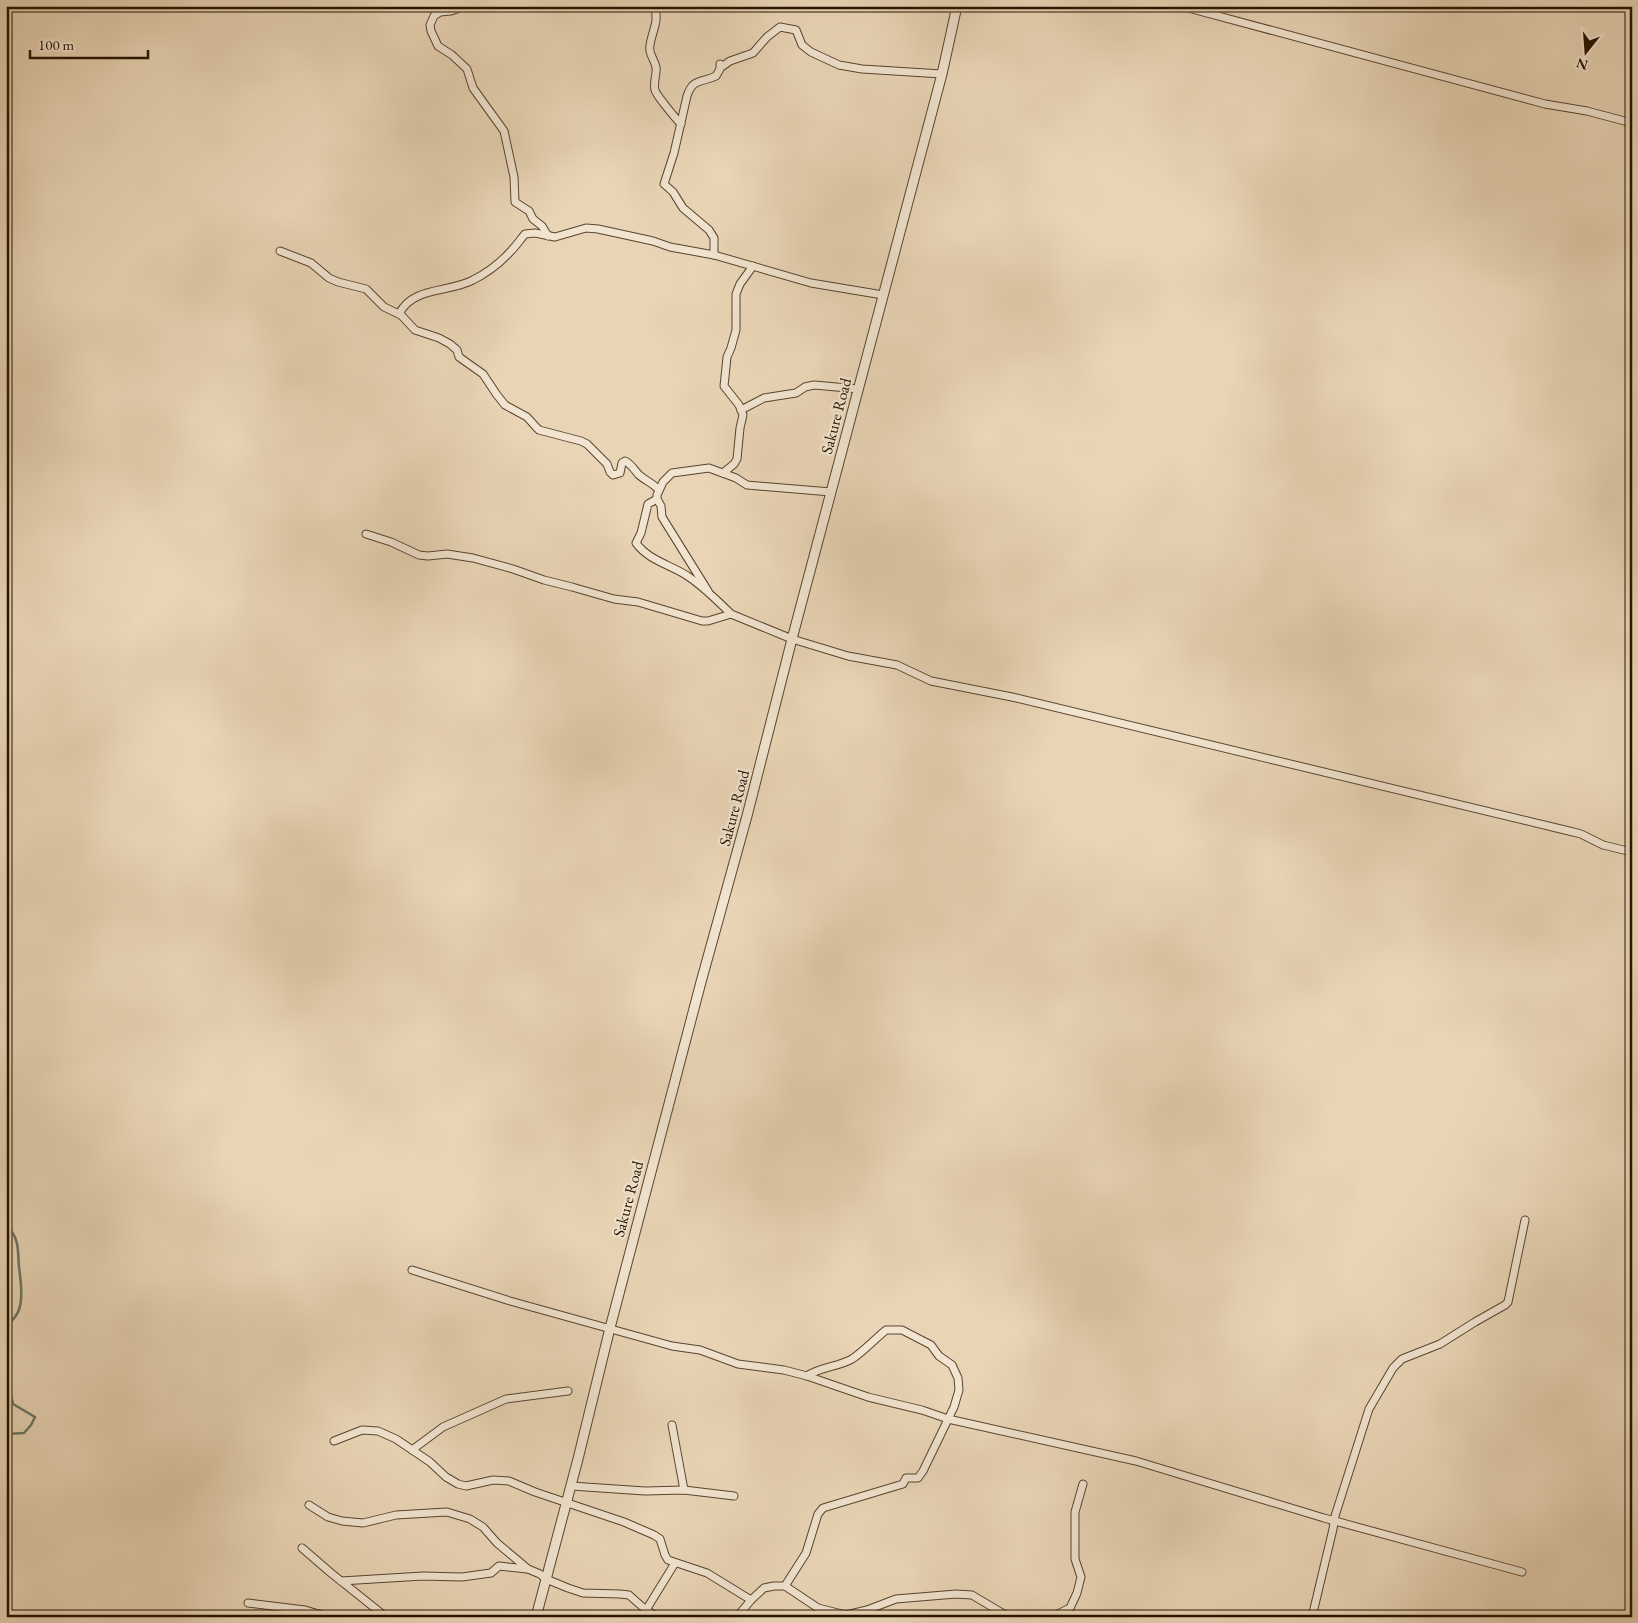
<svg xmlns="http://www.w3.org/2000/svg" width="1638" height="1623" font-family="'EB Garamond',serif">
	<style>
		.lines { fill: none; stroke-linecap: round; stroke-linejoin: round }
		.stream { stroke: #6b7765; stroke-width: 2.5 }
		.minor-casing { stroke: #58442e; stroke-width: 9 }
		.tertiary-casing { stroke: #58442e; stroke-width: 11 }
		.minor { stroke: #f1e4d0; stroke-width: 7 }
		.tertiary { stroke: #f1e4d0; stroke-width: 9 }
		.labels { text-anchor: middle; dominant-baseline: central; stroke-width: 4.5; stroke-linejoin: round; paint-order: stroke }
		.street-label { font-size: 16px; fill: #271400; stroke: #f1e4d0 }
	</style>
	<rect width="100%" height="100%" fill="#e9d5b6"/>
	<filter id="stains"><feTurbulence type="fractalNoise" baseFrequency=".004" numOctaves="4"/><feColorMatrix values="0 0 0 0 .2 0 0 0 0 .09 0 0 0 0 .02 0 0 0 .5 -.17"/></filter>
	<radialGradient id="worn" r=".72"><stop offset=".6" stop-color="#630" stop-opacity="0"/><stop offset="1" stop-color="#630" stop-opacity=".3"/></radialGradient>
	<g class="lines">
		<g class="stream">
			<polyline points="6,18 15,6"/>
			<path d="M6 1223C10 1229 14 1234 16 1240 19 1249 18 1257 19 1267 21 1284 27 1315 6 1324"/>
			<polyline points="6,1369 9,1372 10,1391 13,1404 35,1417 31,1425 24,1433 6,1434"/>
		</g>
		<defs>
			<g id="minor">
				<polyline points="465,6 451,11 440,12 434,16 430,25 431,31 438,46 452,55 467,69 473,88 504,131 514,177 515,202 529,211 533,219 542,226 548,236"/>
				<path d="M654 6C660 20 652 31 650 45 648 54 654 58 656 67 657 74 653 83 655 90 656 95 677 120 681 124"/>
				<polyline points="1181,6 1545,104 1587,111 1632,123"/>
				<path d="M280 251 311 263 329 278 338 282 366 289 384 307 401 315 415 330 439 338 450 344 457 350 459 357 483 374 497 395 505 405 527 417 536 427 539 430 581 441 587 444 607 464 610 472 613 475 620 473 622 463 625 461C631 464 634 469 638 474 644 480 653 483 659 490"/>
				<path d="M714 255V238L709 230 683 208 673 192 664 184 674 153 687 96C693 78 701 83 716 76L720 69V64L723 66 730 61 753 53 767 37 780 27 796 30 802 45 811 52 839 65 862 69 942 74"/>
				<path d="M399 314C413 286 449 293 473 280 487 273 500 263 510 252 516 246 520 240 525 234L535 233 555 237 586 228 598 229 653 241 670 247 714 255 811 283 883 295"/>
				<polyline points="741,410 764,398 796,393 805,387 814,385 859,389"/>
				<polyline points="723,473 734,464 737,459 740,428 743,415 739,405 724,386 727,357 731,348 736,330 736,294 740,284 753,266"/>
				<path d="M657 499 648 504 641 533 636 543C649 561 672 565 689 577 705 588 718 601 731 614"/>
				<polyline points="366,534 391,542 419,555 428,556 447,554 473,558 513,569 544,580 572,587 614,599 638,602 702,621 708,621 731,614 792,639 848,656 897,665 931,681 1012,697 1569,831 1581,834 1603,845 1632,852"/>
				<polyline points="708,591 662,517 661,506 657,499 657,495 663,482 672,473 709,468 736,478 747,485 831,492"/>
				<polyline points="412,1270 510,1301 672,1346 700,1350 738,1364 784,1370 807,1376 868,1397 922,1410 948,1419 1136,1461 1324,1518 1522,1572"/>
				<polyline points="672,1425 684,1490"/>
				<polyline points="334,1441 362,1430 378,1431 396,1439 430,1462 446,1477 458,1484 466,1486 493,1480 509,1481 535,1492 624,1522 654,1535 660,1539 665,1555 668,1560 707,1573 751,1600"/>
				<polyline points="412,1450 443,1427 506,1399 568,1391"/>
				<polyline points="571,1486 645,1491 684,1490 734,1496"/>
				<polyline points="309,1505 328,1517 342,1521 363,1523 396,1515 447,1512 470,1519 483,1527 497,1543 528,1569 540,1574 546,1579 568,1588 583,1593 620,1594 629,1595 646,1610 658,1617"/>
				<polyline points="302,1548 331,1573 386,1617"/>
				<polyline points="341,1581 423,1576 462,1577 491,1573 499,1566 527,1569"/>
				<path d="M785 1586 806 1553 818 1514 823 1508 903 1484 906 1478H918L923 1471 954 1407 959 1390 958 1378 952 1365 939 1356 931 1345 902 1330H886C875 1339 864 1351 852 1359 838 1367 820 1367 807 1376"/>
				<polyline points="248,1603 305,1610 329,1617"/>
				<polyline points="646,1610 675,1563"/>
				<polyline points="737,1617 751,1600 764,1588 774,1586 785,1586 818,1608 846,1615 867,1610 896,1599 956,1594 972,1595 1009,1617"/>
				<polyline points="1049,1617 1056,1615 1070,1608 1077,1593 1081,1577 1075,1559 1075,1512 1083,1484"/>
				<polyline points="1312,1617 1333,1529 1335,1516 1369,1409 1393,1368 1402,1359 1440,1344 1475,1322 1505,1305 1508,1302 1525,1220"/>
			</g>
			<polyline id="tertiary" points="536,1617 578,1459 610,1328 701,982 747,816 792,639 942,74 957,6"/>
		</defs>
		<use href="#minor" class="minor-casing"/>
		<use href="#tertiary" class="tertiary-casing"/>
		<use href="#minor" class="minor"/>
		<use href="#tertiary" class="tertiary"/>
	</g>
	<g class="labels">
		<g class="street-label">
			<text transform="translate(836 416) rotate(-75)">Sakure Road</text>
			<text transform="translate(734 808) rotate(-75)">Sakure Road</text>
			<text transform="translate(628 1199) rotate(-75)">Sakure Road</text>
		</g>
	</g>
	<rect width="1638" height="1623" fill="none" stroke="#e9d5b6" stroke-width="25"/>
	<rect x="8" y="8" width="1623" height="1608" fill="none" stroke="#271400" stroke-width="2.5"/>
	<rect x="12" y="12" width="1613" height="1598" fill="none" stroke="#271400"/>
	<g transform="translate(1586 52) rotate(197)" stroke="#f1e4d0" stroke-width="4" paint-order="stroke">
	<path d="M0-4L9 19L0 12L-9 19Z" fill="#271400"/>
	<text y="-8" font-size="14" font-weight="bold" text-anchor="middle" fill="#271400">N</text>
	</g>
	<path d="M30 50v8h118v-8" fill="none" stroke="#271400" stroke-width="2.5"/>
	<text x="38" y="50" font-size="15" fill="#271400" stroke="#f1e4d0" stroke-width="4" paint-order="stroke">100 m</text>
	<rect width="100%" height="100%" filter="url(#stains)"/>
	<rect width="100%" height="100%" fill="url(#worn)"/>
</svg>
